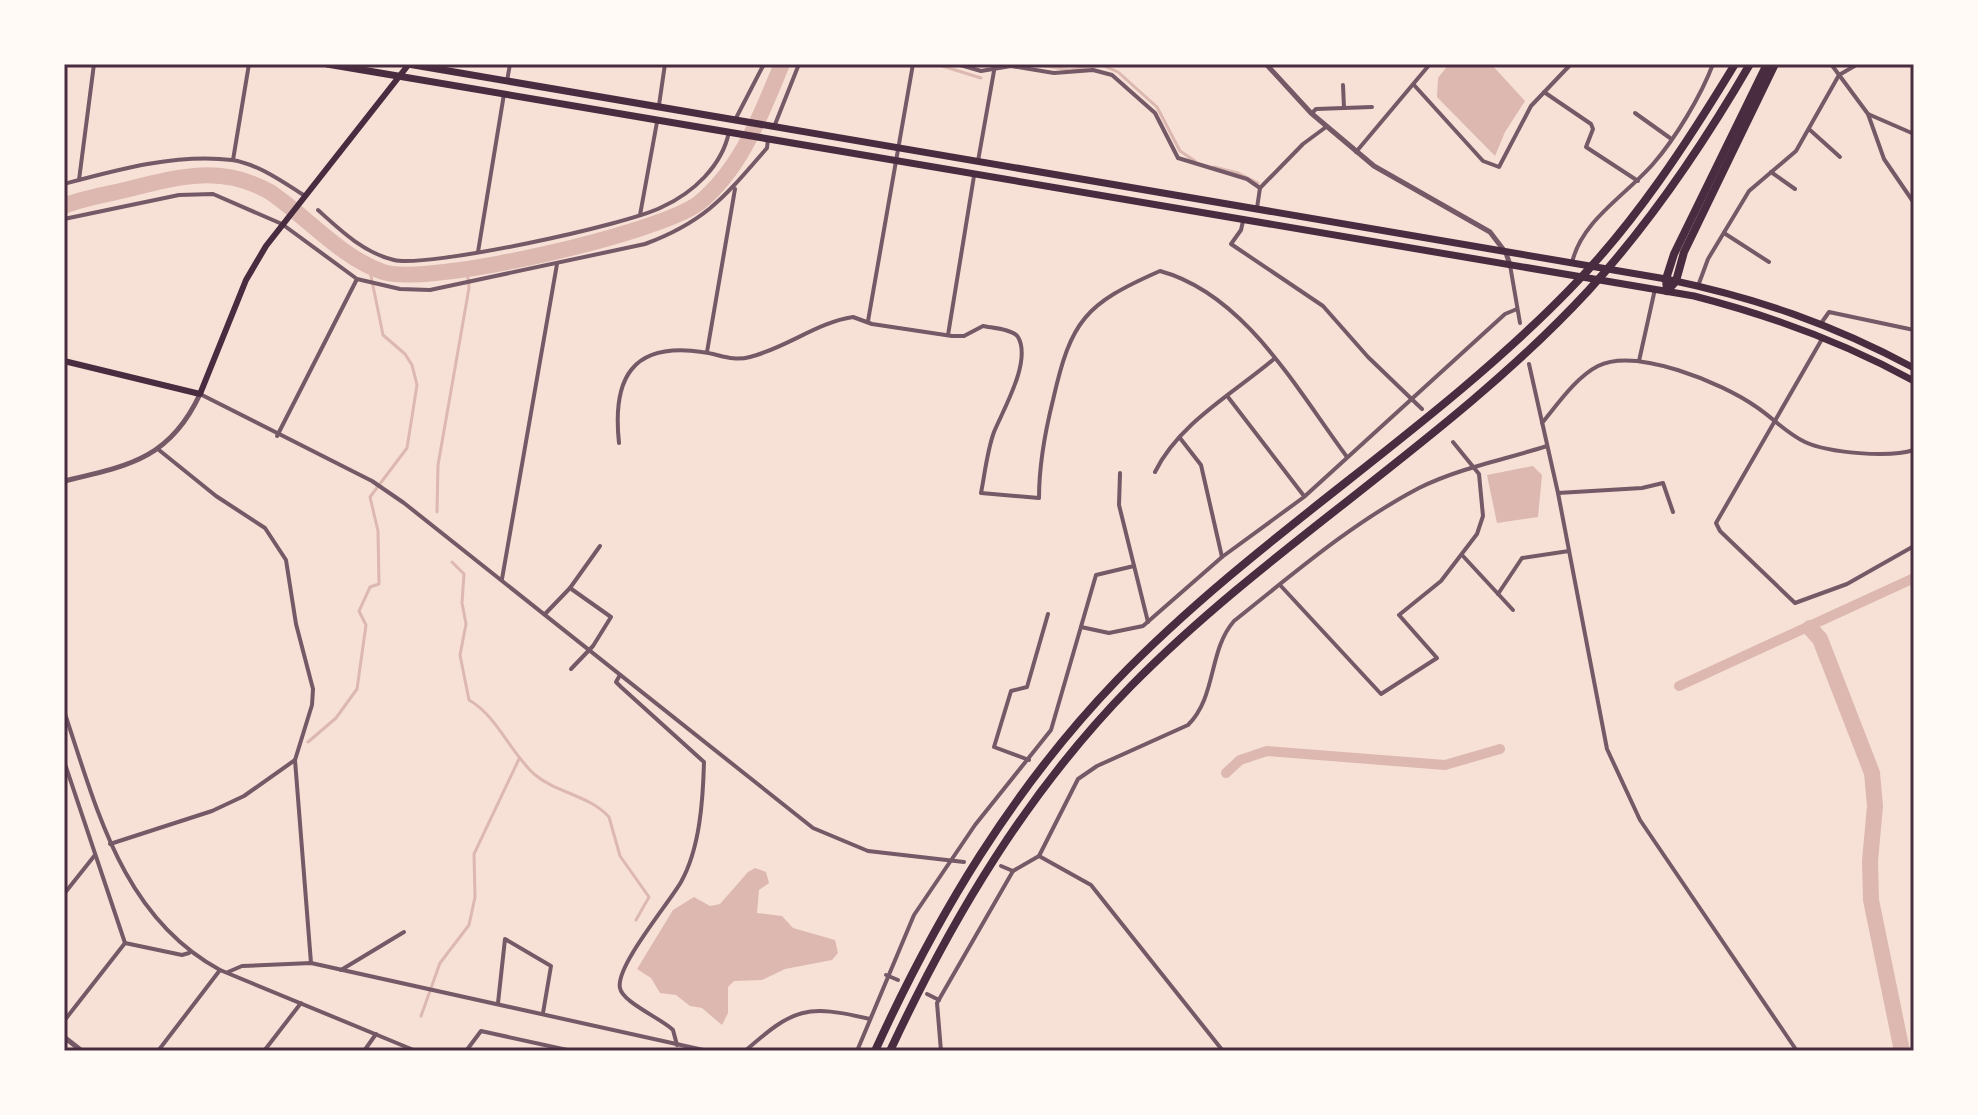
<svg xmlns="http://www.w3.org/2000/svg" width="1978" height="1115" font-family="Commissioner,sans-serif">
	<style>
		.water { fill: #dcb8b0 }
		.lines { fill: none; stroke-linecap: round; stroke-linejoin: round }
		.stream { stroke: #dcb8b0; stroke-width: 3 }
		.canal { stroke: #dcb8b0; stroke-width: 10 }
		.river { stroke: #dcb8b0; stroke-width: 16 }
		.minor { stroke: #755966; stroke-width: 4 }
		.tertiary { stroke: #755966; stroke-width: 5 }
		.primary { stroke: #4a2c40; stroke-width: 6 }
		.trunk { stroke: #4a2c40; stroke-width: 7 }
		.motorway { stroke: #4a2c40; stroke-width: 8 }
		.neatline { fill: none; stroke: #4a2c40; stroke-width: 3 }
	</style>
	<rect width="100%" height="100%" fill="#f7e1d7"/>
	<g class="water">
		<polygon points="1449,64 1491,64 1525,101 1505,132 1495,156 1437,97 1438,78"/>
		<polygon points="1533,466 1542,475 1538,517 1497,523 1487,475"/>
		<polygon points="755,868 766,872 769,883 759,890 757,913 782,916 793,928 835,940 838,953 832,960 785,969 762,980 734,981 728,987 728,1013 722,1025 702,1008 690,1006 676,995 660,993 651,978 637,969 673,910 694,897 710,906 720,904 748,872"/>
	</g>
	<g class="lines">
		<g class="stream">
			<polyline points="936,64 981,78"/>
			<polyline points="1033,64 1070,70 1102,65 1118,72 1157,107 1180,151 1195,161"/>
			<polyline points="1214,167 1238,173 1258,183"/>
			<polyline points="437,512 438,465 469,288 467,268"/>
			<path d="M452 562 464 574 462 603 466 624 460 655 469 700C497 716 510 752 534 774 556 793 589 795 609 817L620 856 649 897 636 920"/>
			<polyline points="308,742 336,718 357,689 366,625 359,611 370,587 379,584 378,531 370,497 407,448 417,385 412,365 405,354 383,335 369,266"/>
			<polyline points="421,1016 440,963 469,925 475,897 474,854 519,759"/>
		</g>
		<g class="canal">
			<polyline points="1679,686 1914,578"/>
			<polyline points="1226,773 1240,760 1267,751 1445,765 1500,749"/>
		</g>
		<g class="river">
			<path d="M64 206C83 198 105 195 125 190 177 177 221 164 270 192 307 217 340 257 383 272 429 287 660 233 699 203 742 168 761 114 782 64"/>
			<polyline points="1810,628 1820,639 1872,773 1875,806 1870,861 1871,900 1902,1051"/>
		</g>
		<g class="minor">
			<polyline points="957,64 981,71 1011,66 1054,73 1093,70 1112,75 1155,113 1178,158 1247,179 1260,188"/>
			<polyline points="1831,64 1868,114 1884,159 1914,203"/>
			<polyline points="507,81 510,64"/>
			<polyline points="1343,85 1344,108"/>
			<polyline points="1414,85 1483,161 1499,167 1531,106 1571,64"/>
			<polyline points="1544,92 1591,124 1593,129 1586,147 1638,181"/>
			<polyline points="659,105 665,64"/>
			<polyline points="1312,113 1316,109 1372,107"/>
			<polyline points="1635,113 1670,138"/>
			<polyline points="1868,114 1914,134"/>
			<polyline points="735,120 764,64"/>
			<polyline points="774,127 799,64"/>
			<polyline points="1810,130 1840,157"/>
			<polyline points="1356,152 1430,64"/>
			<polyline points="233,160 249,64"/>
			<polyline points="978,161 994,71"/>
			<polyline points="1771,172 1795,189"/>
			<polyline points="79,180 94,64"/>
			<path d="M64 184C116 170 177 153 232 160 258 164 283 182 305 196"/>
			<polyline points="1257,208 1260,188 1303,144 1326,127"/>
			<path d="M318 210C340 230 364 253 394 260 428 268 627 225 662 207 693 193 722 166 729 132"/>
			<polyline points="640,215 657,122"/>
			<path d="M64 219 179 195 213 194 282 224 357 279 400 289 430 290 645 244C707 221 726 195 767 148L768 139"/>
			<polyline points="1243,221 1241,230 1231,244 1323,306 1368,357 1422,409"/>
			<polyline points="1724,233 1769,262"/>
			<polyline points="478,252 504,94"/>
			<path d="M1572 263C1581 221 1625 196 1653 164 1675 139 1701 96 1713 64"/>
			<polyline points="1510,265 1520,323"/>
			<polyline points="1698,286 1708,259 1749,191 1796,151 1839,75 1858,64"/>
			<polyline points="868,321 913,64"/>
			<polyline points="1822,322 1829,312 1914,330"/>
			<polyline points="948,335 974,176"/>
			<polyline points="1822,339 1716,523 1720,531 1795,603 1847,584 1914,546"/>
			<polyline points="707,352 735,189"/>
			<polyline points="1639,361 1655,289"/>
			<polyline points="1529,364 1558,493 1607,749 1640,820 1797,1051"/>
			<polyline points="200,394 372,481 404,503 813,828 868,851 964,862"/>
			<polyline points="1228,397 1304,496"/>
			<path d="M1542 423C1557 405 1576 377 1598 366 1636 347 1722 383 1755 406 1772 417 1786 433 1805 442 1829 453 1889 458 1914 450"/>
			<polyline points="277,436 357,279"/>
			<polyline points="1180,438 1201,465 1222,557"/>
			<path d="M619 443C612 378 632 342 702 352 719 354 732 362 750 357 786 348 818 322 853 317L872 324 952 336H964L983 326C992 328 1013 329 1018 337 1032 361 1003 410 994 432 987 451 985 473 981 493L1039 498C1039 465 1045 432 1053 400 1071 320 1085 304 1160 271 1245 294 1297 390 1347 457"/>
			<polyline points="159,450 216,496 265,528 286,560 296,624 313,689 312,705 295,760 311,963"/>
			<path d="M1155 472C1179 423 1234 393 1274 359"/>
			<polyline points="1120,473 1119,505 1148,622"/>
			<polyline points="1558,493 1642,488 1663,483 1673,512"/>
			<polyline points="1462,555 1513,610"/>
			<polyline points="502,579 557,264"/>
			<polyline points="1280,585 1381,694 1437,658 1399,615 1441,581 1477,534 1483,516 1479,474 1453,442"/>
			<polyline points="570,588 611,617 593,646 571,669"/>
			<polyline points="1498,594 1522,558 1569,551"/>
			<polyline points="545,614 570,588 600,546"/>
			<polyline points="1081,627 1109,633 1143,626 1222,557 1304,497 1505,314 1517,309"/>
			<path d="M620 675 616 682 621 687 704 762C703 800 700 848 681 882 669 903 615 967 620 988 622 1002 662 1019 673 1030L677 1045"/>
			<path d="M64 711C97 809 122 917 220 970L416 1051"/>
			<polyline points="1029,760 994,747 1011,691 1027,687 1048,614"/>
			<polyline points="64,761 125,943"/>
			<polyline points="110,844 212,811 244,796 295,760"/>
			<polyline points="1039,856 1091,885 1223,1051"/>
			<polyline points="1001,866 1013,871"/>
			<polyline points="64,894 95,855"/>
			<polyline points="341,970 404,932"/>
			<polyline points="228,972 242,966 311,963 708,1051"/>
			<polyline points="886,975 898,980"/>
			<polyline points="927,994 939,1000"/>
			<polyline points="498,1003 505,939 551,966 543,1013"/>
			<polyline points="64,1021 125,943 182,955 189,953"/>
			<polyline points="158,1051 220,970"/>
			<polyline points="264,1051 301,1003"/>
			<polyline points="364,1051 376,1034"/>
			<polyline points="466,1051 481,1031 572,1051"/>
			<path d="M745 1051C794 1008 806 1004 870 1019"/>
			<polyline points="857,1051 914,915 975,825 1051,730 1096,575 1134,566"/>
			<path d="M941 1051 937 1003 1013 871 1039 856 1078 779 1097 766 1188 725C1217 696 1208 651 1234 621 1293 574 1352 523 1419 488 1459 468 1504 460 1547 446"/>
		</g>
		<g class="tertiary">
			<polyline points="1266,64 1311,113 1374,166 1490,232 1506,253 1510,265"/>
			<path d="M64 481C128 466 170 459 200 394"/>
			<polyline points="64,1037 82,1051"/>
		</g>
		<polyline class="primary" points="64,361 200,394 246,280 266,246 409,64"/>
		<g class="trunk">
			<path d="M327 64 1694 296C1772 316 1843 342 1914 381"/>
			<path d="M408 64 1666 279C1757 298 1832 324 1914 368"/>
		</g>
		<g class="motorway">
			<polyline points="1667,291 1676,281 1684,252 1775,64"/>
			<polyline points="1667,291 1666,279 1674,254 1767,64"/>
			<path d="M875 1051C937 915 1013 788 1117 680 1256 536 1431 432 1570 289 1635 223 1687 143 1735 64"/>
			<path d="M890 1051C952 918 1027 792 1131 686 1272 543 1451 439 1588 291 1651 222 1703 145 1750 64"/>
		</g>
	</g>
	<rect width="1978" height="1115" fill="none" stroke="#fffaf5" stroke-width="132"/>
	<rect x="66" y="66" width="1846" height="983" class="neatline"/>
</svg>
